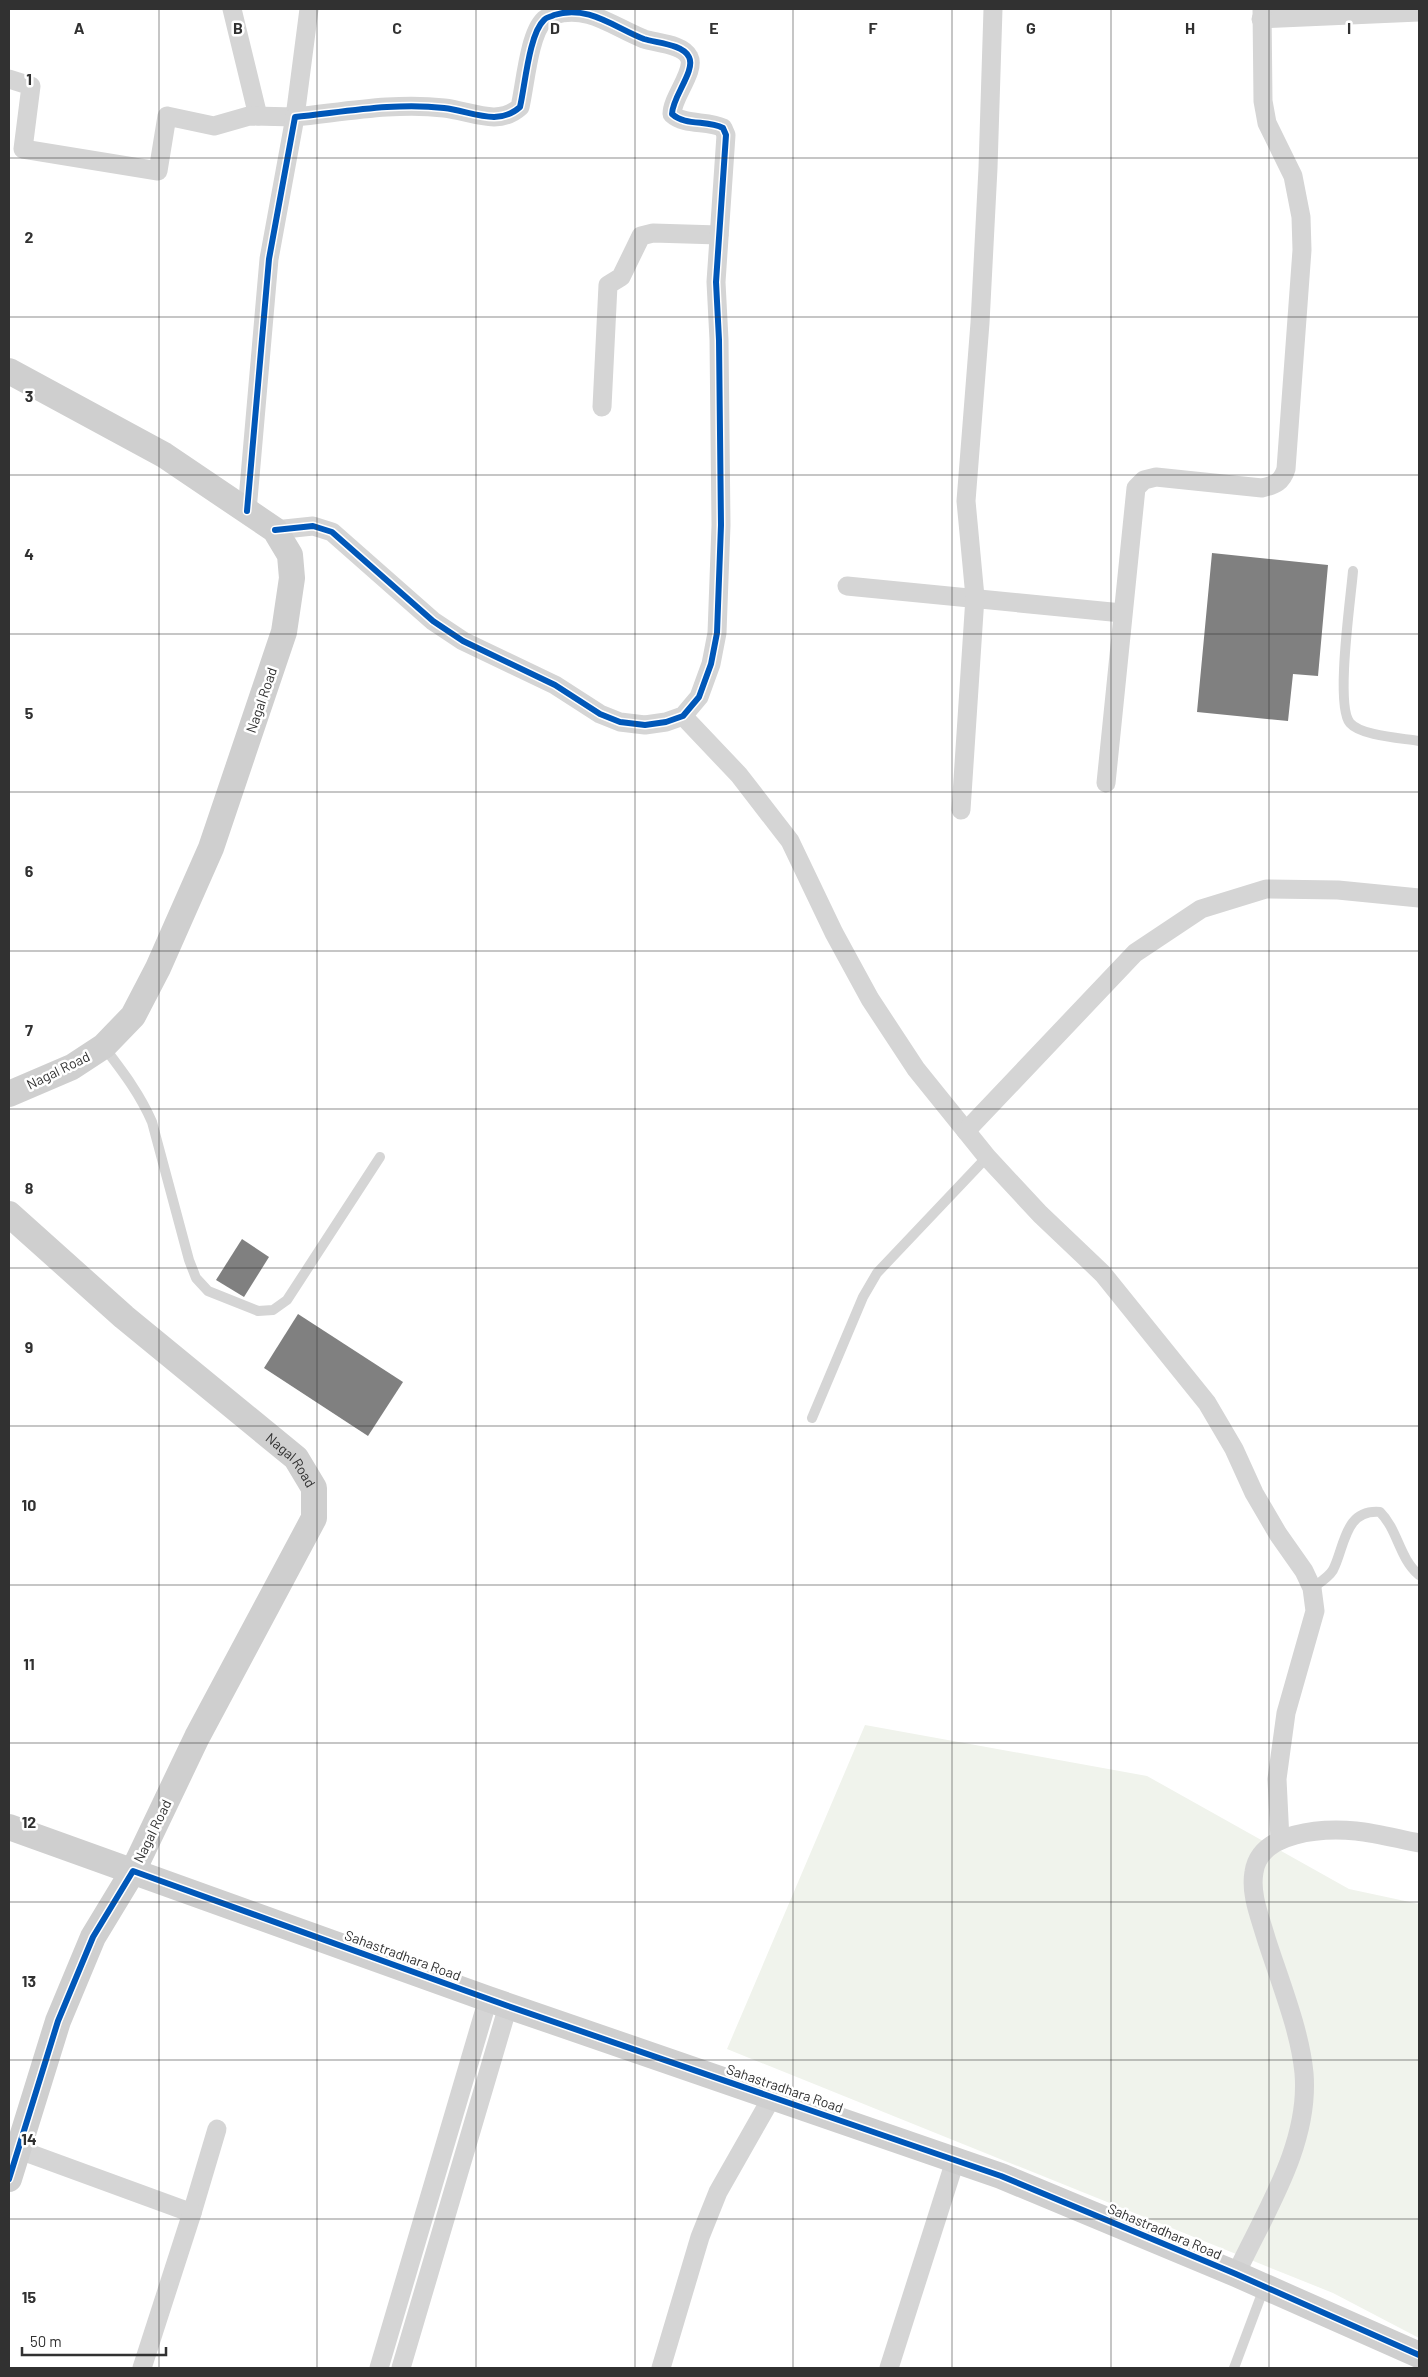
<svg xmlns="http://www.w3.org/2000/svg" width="1428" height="2377" font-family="Barlow,sans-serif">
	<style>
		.green { fill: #f0f3ec }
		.building { fill: #808080 }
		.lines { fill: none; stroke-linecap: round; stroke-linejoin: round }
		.lane { stroke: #d5d5d5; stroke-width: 10 }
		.street { stroke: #d5d5d5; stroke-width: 19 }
		.secondary { stroke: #cfcfcf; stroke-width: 26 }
		.cycleway-casing { stroke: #fff; stroke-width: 9 }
		.cycleway { stroke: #0057b8; stroke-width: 6 }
		.grid { fill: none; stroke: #313131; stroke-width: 1; stroke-opacity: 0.55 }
		.labels { text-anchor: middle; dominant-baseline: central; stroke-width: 5; stroke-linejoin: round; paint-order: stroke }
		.street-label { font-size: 14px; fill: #313131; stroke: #fff }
		.grid-label { font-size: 16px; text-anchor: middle; font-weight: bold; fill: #313131; stroke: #fff; stroke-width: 5; stroke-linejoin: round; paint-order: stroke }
	</style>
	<rect width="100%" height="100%" fill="#fff"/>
	<polygon class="green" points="865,1725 1147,1776 1349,1889 1419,1904 1419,2338 1333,2293 727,2049"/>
	<g class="building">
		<polygon points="1212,553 1328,565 1318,676 1293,674 1288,721 1197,712"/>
		<polygon points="242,1239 269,1257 244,1297 216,1280"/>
		<polygon points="298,1314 403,1382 368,1436 264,1368"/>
	</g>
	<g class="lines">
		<g class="lane">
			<path d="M1353 571C1351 597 1335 706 1350 723 1361 736 1402 738 1419 741"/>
			<path d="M104 1047C123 1072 140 1094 152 1122L189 1260 196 1278 208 1291 258 1311 273 1310 287 1300 380 1157"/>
			<polyline points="812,1418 863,1297 877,1273 987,1157"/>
			<path d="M1312 1588C1319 1583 1328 1578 1333 1570 1345 1547 1344 1509 1380 1512 1398 1530 1399 1558 1419 1575"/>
			<polyline points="1234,2368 1264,2288"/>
		</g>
		<g class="street">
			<polyline points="232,9 258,116"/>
			<polyline points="1261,19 1419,12"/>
			<polyline points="9,79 31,86 23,149 158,171 167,116 214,126 249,116 295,117 309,9"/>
			<polyline points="602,407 608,285 621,277 641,236 653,233 719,235"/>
			<path d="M247 511 269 259 295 117C344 112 395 102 444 108 471 111 498 127 520 107 525 86 529 34 544 20 546 17 551 17 554 15 588 4 615 28 644 39 656 43 683 44 689 57 696 71 672 97 672 114 685 126 708 120 723 128L726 135 716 282 719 340 721 525 717 633 711 664 699 697 683 716 666 722 645 725 620 722 600 714 555 685 463 641 433 621 332 532 313 526 275 530"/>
			<polyline points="847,586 1122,613"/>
			<polyline points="683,716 739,775 790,841 834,933 870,999 916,1069 987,1157 1040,1214 1103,1274 1207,1403 1234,1449 1254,1493 1278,1534 1304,1571 1312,1588 1315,1611 1286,1713 1277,1779 1280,1840"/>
			<path d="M1106 783 1136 488 1144 480 1156 477 1262 488C1275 485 1282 482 1286 469L1302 250 1301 217 1293 176 1267 123 1263 101 1262 9"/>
			<polyline points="961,810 975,597 966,501 980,323 988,168 993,9"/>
			<polyline points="966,1131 1135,953 1201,909 1266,889 1338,890 1419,898"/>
			<polyline points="17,2149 192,2213 217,2129"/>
			<path d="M1236 2274C1265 2212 1310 2144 1304 2073 1300 2030 1279 1979 1266 1938 1260 1917 1250 1894 1254 1872 1260 1831 1324 1828 1356 1831 1377 1833 1398 1839 1419 1843"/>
			<polyline points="142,2368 192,2213"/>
			<polyline points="379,2368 488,1999"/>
			<polyline points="401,2368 508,2006"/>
			<polyline points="661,2368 700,2237 718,2192 772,2097"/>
			<polyline points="889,2368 955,2161"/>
		</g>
		<g class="secondary">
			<polyline points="9,371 164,455 275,530 290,555 292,578 284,632 211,848 158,968 133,1016 104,1046 72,1067 9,1094"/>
			<path id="s1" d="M9 1214 124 1317 296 1458 314 1488V1518L197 1737 133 1871 93 1937 58 2021 9 2179"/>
			<polyline points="9,1827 488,1999 1001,2176 1236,2274 1419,2355"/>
		</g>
		<defs>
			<g id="cycleway">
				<path d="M247 511 269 259 295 117C344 112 395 102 444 108 471 111 498 127 520 107 525 86 529 34 544 20 546 17 551 17 554 15 588 4 615 28 644 39 656 43 683 44 689 57 696 71 672 97 672 114 685 126 708 120 723 128L726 135 716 282 719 340 721 525 717 633 711 664 699 697 683 716 666 722 645 725 620 722 600 714 555 685 463 641 433 621 332 532 313 526 275 530"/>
				<polyline points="9,2179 58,2021 93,1937 133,1871 508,2006 1001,2176 1236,2274 1419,2355"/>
			</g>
		</defs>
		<use href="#cycleway" class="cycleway-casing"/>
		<use href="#cycleway" class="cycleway"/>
	</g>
	<path class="grid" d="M159 9V2368M317 9V2368M476 9V2368M635 9V2368M793 9V2368M952 9V2368M1111 9V2368M1269 9V2368M9 158H1419M9 317H1419M9 475H1419M9 634H1419M9 792H1419M9 951H1419M9 1109H1419M9 1268H1419M9 1426H1419M9 1585H1419M9 1743H1419M9 1902H1419M9 2060H1419M9 2219H1419"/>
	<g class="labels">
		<g class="street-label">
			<text transform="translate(261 700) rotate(-71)">Nagal Road</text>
			<text transform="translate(58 1070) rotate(-26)">Nagal Road</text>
			<text stroke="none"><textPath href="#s1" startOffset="375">Nagal Road</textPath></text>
			<text transform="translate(152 1831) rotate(-64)">Nagal Road</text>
			<text transform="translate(403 1955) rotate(20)">Sahastradhara Road</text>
			<text transform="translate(785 2088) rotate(19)">Sahastradhara Road</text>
			<text transform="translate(1165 2231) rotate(23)">Sahastradhara Road</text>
		</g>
	</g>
	<g class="grid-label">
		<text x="79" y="34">A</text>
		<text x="238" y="34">B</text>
		<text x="397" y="34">C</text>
		<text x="555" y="34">D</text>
		<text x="714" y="34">E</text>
		<text x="873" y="34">F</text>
		<text x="1031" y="34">G</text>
		<text x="1190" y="34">H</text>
		<text x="1349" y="34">I</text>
		<text x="29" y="85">1</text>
		<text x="29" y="243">2</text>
		<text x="29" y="402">3</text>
		<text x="29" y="560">4</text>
		<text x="29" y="719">5</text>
		<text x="29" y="877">6</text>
		<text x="29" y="1036">7</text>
		<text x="29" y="1194">8</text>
		<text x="29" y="1353">9</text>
		<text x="29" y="1511">10</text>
		<text x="29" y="1670">11</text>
		<text x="29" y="1828">12</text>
		<text x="29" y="1987">13</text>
		<text x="29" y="2145">14</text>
		<text x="29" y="2303">15</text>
	</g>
	<rect width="1428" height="2377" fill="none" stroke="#313131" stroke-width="20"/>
	<path d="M22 2347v8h144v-8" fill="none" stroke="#313131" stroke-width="2.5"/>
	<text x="30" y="2347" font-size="15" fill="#313131" stroke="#ffffff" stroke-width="4" paint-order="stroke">50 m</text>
</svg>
